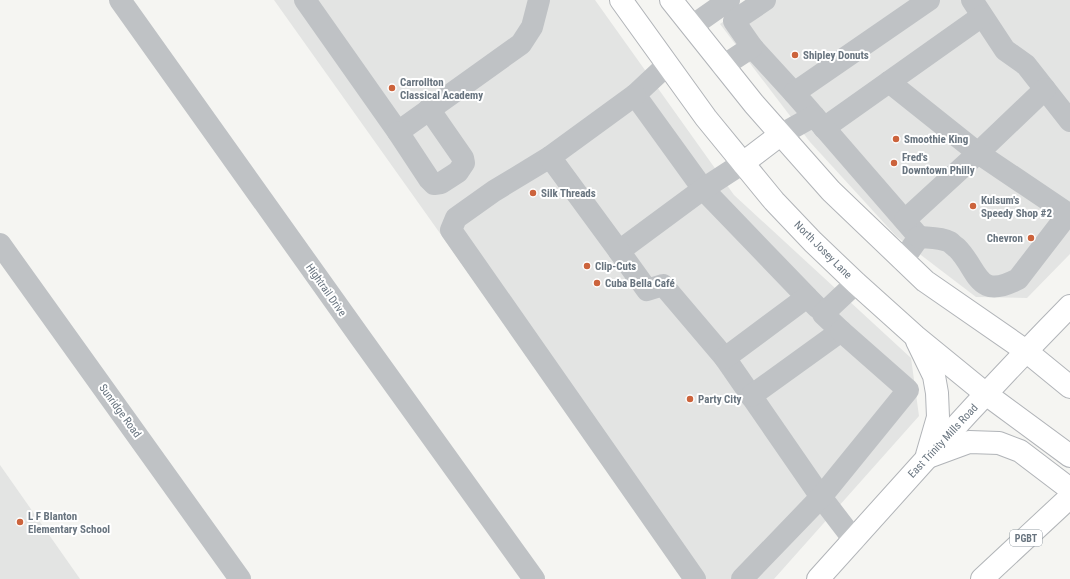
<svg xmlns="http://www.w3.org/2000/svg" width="1070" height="579" font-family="'Roboto Condensed',sans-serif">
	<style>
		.built { fill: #e3e4e3 }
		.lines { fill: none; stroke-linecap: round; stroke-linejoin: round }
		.major-casing { stroke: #b1b4b8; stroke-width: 24 }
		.highway-casing { stroke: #b2b5b8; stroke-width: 24 }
		.minor { stroke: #bfc2c5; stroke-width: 22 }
		.major { stroke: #fff; stroke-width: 22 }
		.highway { stroke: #fff; stroke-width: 22 }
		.poi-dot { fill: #cc633c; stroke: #fff; stroke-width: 1.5 }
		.labels { text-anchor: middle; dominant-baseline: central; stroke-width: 4; stroke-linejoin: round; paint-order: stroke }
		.shield { fill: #fff; stroke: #959ea5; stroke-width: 1 }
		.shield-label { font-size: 10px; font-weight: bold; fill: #68747f }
		.poi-label { font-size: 11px; font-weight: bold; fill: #68747f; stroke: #fff; text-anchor: start }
		.street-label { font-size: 11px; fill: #68747f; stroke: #fff }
	</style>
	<rect width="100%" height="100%" fill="#f5f5f2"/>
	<g class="built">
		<polygon points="274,0 595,0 734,195 911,358 919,416 774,579 686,579"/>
		<polygon points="754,0 1070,0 1070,254 1027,298 976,297 896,236 810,142 720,24"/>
		<polygon points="0,465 80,579 0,579"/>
	</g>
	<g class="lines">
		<defs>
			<g id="major">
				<polyline points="621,0 706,118 774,201 813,242 856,283 915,336 986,394 1070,456"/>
				<polyline points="671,0 754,104 831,191 925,281 1026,351 1070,387"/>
				<polyline points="743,163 780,135"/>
				<polyline points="917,341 934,376 937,393 938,417 927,455"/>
				<polyline points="931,456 969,442 999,443 1020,451 1070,489"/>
				<path d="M818 579C854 539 890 499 926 459 973 407 1021 356 1070 306"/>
			</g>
			<polyline id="highway" points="982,579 1070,497"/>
		</defs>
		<use href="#major" class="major-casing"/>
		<use href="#highway" class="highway-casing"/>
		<g class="minor">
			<polyline points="120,0 360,337 534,579"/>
			<polyline points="305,0 398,132 521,44 532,27 539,0"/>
			<polyline points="972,0 1005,50 1026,65 1070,121"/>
			<polyline points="692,26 729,0"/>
			<polyline points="752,47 794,93"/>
			<polyline points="667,65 635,95 703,189 807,297"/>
			<polyline points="723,66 752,47 734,21 765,0"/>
			<polyline points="889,82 978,153 1045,89"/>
			<polyline points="814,116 794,93 929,0"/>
			<polyline points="824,128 982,16"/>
			<polyline points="398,132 429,179 434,184 441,183 458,172 464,163 463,158 429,109"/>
			<polyline points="780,135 814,116 919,237 903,260"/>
			<polyline points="550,157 494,191 456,218 451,230 695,579"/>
			<polyline points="743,163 703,189 619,251 647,290 663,285 725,358 821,497 854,540"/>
			<polyline points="905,220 978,153 1070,215"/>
			<path d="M919 237C929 238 940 237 950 242 952 244 954 246 957 248 979 270 976 301 1018 279L1068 214"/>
			<polyline points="0,244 240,579"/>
			<polyline points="619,251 550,157 635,95"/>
			<polyline points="725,358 807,297 817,307"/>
			<polyline points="751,396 841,331 823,314 856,283"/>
			<polyline points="742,579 821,497 908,390 841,331"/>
		</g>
		<use href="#major" class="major"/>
		<use href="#highway" class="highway"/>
	</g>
	<g class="poi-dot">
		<circle cx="795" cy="55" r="4"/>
		<circle cx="392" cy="88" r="4"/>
		<circle cx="896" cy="139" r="4"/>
		<circle cx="894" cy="163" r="4"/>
		<circle cx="533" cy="193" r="4"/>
		<circle cx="973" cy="206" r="4"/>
		<circle cx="1031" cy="238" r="4"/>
		<circle cx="587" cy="266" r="4"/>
		<circle cx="597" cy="283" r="4"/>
		<circle cx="690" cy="399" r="4"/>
		<circle cx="20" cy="522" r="4"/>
	</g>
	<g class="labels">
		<rect class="shield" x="1010" y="530" width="32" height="16" rx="3"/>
		<g class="shield-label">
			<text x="1026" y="538">PGBT</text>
		</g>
		<g class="poi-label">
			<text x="803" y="55">Shipley Donuts</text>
			<text x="400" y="82">Carrollton<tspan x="400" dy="13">Classical Academy</tspan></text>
			<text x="904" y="139">Smoothie King</text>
			<text x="902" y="157">Fred's<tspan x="902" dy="13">Downtown Philly</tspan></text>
			<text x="541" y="193">Silk Threads</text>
			<text x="981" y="200">Kulsum's<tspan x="981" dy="13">Speedy Shop #2</tspan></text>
			<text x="1023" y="238" text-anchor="end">Chevron</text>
			<text x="595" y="266">Clip-Cuts</text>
			<text x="605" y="283">Cuba Bella Café</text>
			<text x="698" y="399">Party City</text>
			<text x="28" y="516">L F Blanton<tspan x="28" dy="13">Elementary School</tspan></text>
		</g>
		<g class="street-label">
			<text transform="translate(823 250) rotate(45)">North Josey Lane</text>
			<text transform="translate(326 290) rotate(55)">Hightrail Drive</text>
			<text transform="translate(120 411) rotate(54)">Sunridge Road</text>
			<text transform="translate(943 441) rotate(-47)">East Trinity Mills Road</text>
		</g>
	</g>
</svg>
